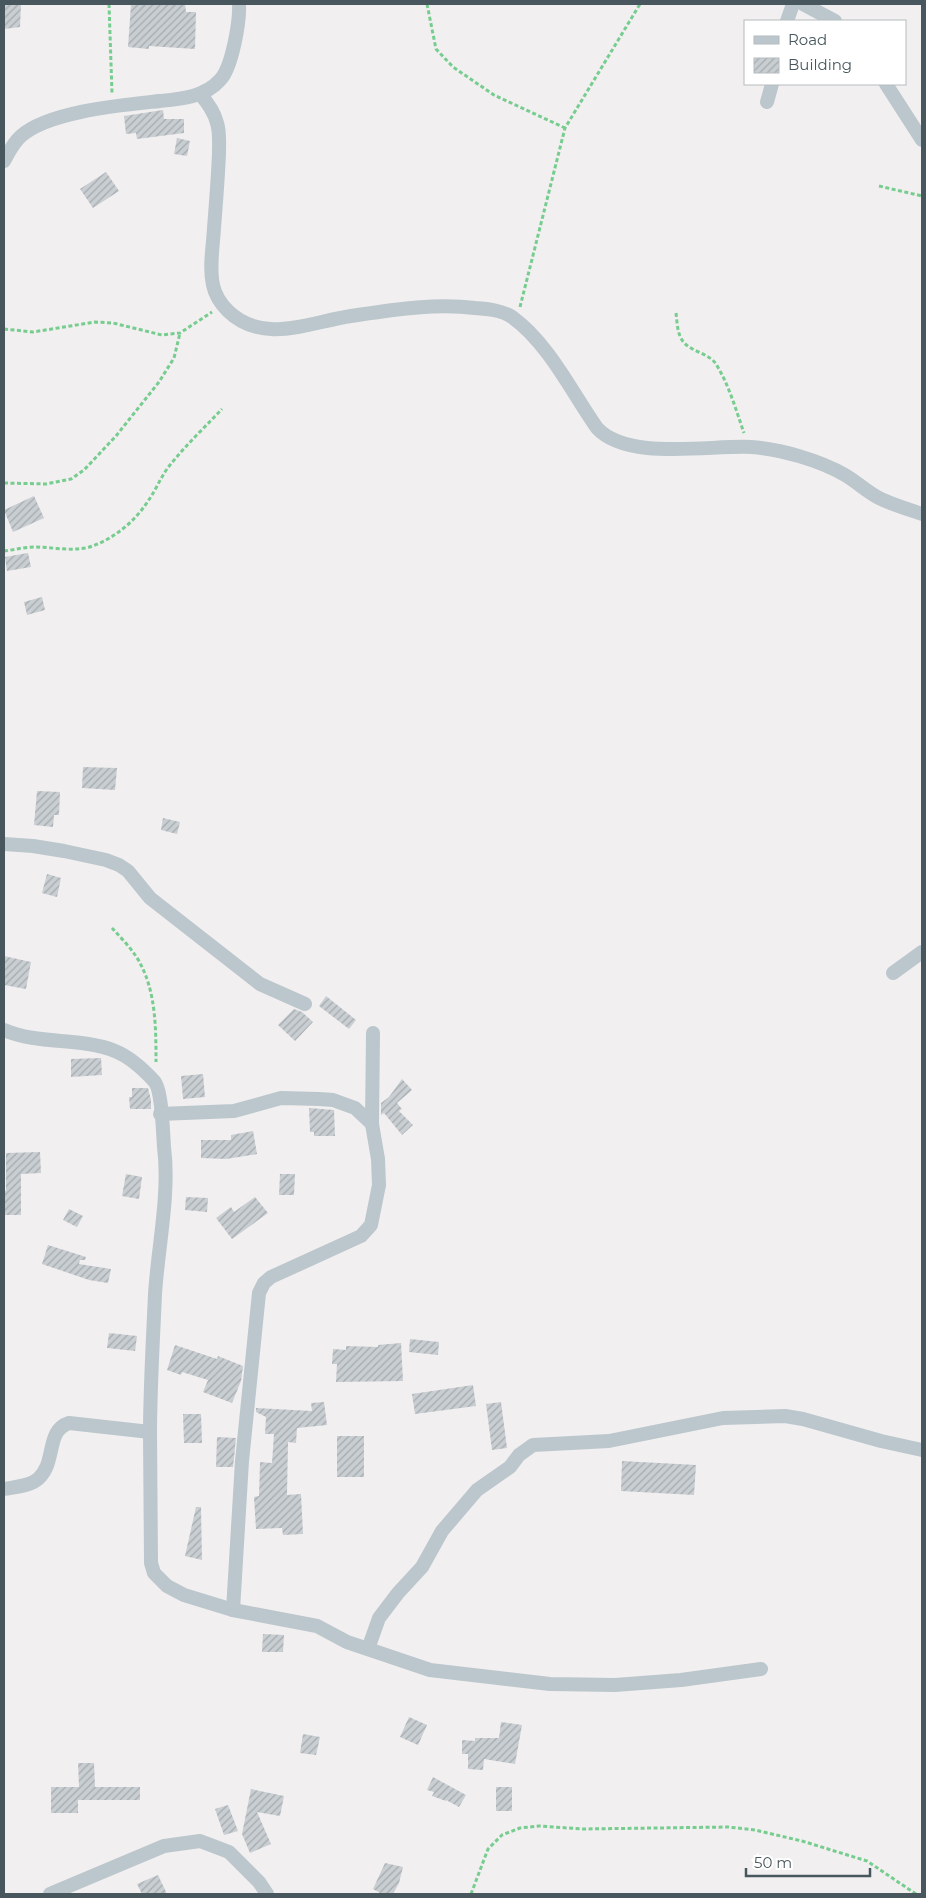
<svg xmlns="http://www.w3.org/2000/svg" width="926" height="1898" font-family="Montserrat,sans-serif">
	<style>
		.building { fill: url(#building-hatch) }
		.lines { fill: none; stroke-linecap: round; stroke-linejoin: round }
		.path { stroke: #76cd8f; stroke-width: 3; stroke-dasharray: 4 2.5; stroke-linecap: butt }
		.minor { stroke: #bbc7cc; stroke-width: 14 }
	</style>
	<defs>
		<pattern id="building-hatch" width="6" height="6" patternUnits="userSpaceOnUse" patternTransform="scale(1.25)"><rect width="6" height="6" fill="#c9ced2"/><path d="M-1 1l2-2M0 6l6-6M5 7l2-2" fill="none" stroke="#a5aaae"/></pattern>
	</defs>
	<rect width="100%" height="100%" fill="#f2eff0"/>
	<g class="building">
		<polygon points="4,4 21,4 20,27 4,29"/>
		<polygon points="131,4 185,4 186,12 196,12 195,49 149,46 149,49 128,47"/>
		<polygon points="163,110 164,119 184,119 184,133 137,139 136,133 126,134 124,116"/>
		<polygon points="177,138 190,141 187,156 174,154"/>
		<polygon points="106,172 119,191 93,208 80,189"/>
		<polygon points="34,496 44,518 13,532 4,510"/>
		<polygon points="28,553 31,567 7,571 5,557"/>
		<polygon points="42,597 45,610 27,615 24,602"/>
		<polygon points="83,767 117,768 115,790 82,788"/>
		<polygon points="37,791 60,792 59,815 54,815 53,827 34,825"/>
		<polygon points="163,818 180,822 177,834 161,830"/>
		<polygon points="47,874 61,878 57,897 42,893"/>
		<polygon points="4,956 31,962 26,989 4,985"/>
		<polygon points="326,996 356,1020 349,1029 319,1006"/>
		<polygon points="294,1009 302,1012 313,1022 295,1041 278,1025"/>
		<polygon points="101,1058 102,1075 71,1077 71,1059"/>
		<polygon points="203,1074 205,1097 183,1099 181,1076"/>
		<polygon points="402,1079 412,1090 397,1103 402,1109 399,1111 413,1125 402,1135 384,1113 381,1115 381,1103 389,1097"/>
		<polygon points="132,1088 148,1088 151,1100 151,1109 130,1109 129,1097 132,1097"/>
		<polygon points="309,1108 334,1110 335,1136 314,1136 314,1132 310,1132"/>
		<polygon points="253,1131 257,1154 226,1159 201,1158 201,1140 231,1140 231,1135"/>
		<polygon points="40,1152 41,1173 21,1174 21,1215 4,1215 4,1191 6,1191 6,1153"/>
		<polygon points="126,1174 142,1177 139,1199 122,1196"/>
		<polygon points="280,1174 295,1174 294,1195 279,1195"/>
		<polygon points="186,1197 208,1198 207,1212 185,1210"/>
		<polygon points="255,1197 268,1213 232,1239 216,1218 231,1207 234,1212"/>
		<polygon points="69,1209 83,1216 77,1227 63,1220"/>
		<polygon points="48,1245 86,1257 85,1260 80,1260 79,1264 111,1269 108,1283 89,1280 42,1264"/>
		<polygon points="109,1333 137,1336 135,1351 107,1348"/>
		<polygon points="410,1339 439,1342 438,1355 409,1352"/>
		<polygon points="401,1343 403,1381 336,1382 337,1364 332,1364 333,1349 346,1350 346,1346 378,1347 378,1345"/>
		<polygon points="175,1345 217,1359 218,1356 243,1366 241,1381 232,1403 203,1392 208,1380 182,1372 181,1375 167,1370"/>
		<polygon points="473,1385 476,1406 415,1414 412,1394"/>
		<polygon points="324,1402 327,1425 297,1428 296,1443 288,1442 287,1495 301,1494 303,1534 283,1535 282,1528 256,1529 254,1497 259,1496 260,1462 272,1463 274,1434 265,1434 266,1417 256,1412 256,1408 312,1411 311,1403"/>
		<polygon points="501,1402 507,1448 492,1450 486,1404"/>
		<polygon points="183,1414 201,1414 202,1443 184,1443"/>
		<rect x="337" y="1436" width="27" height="41"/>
		<polygon points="217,1437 236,1438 233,1467 216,1467"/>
		<polygon points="622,1461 696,1465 694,1495 621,1491"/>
		<polygon points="196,1507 201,1507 202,1560 185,1556"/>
		<polygon points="263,1634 284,1635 283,1652 262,1652"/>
		<polygon points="409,1717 427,1725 418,1745 400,1737"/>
		<polygon points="501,1722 522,1725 515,1764 484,1759 483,1770 468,1769 468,1754 462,1754 462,1740 475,1741 475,1738 499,1738"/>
		<polygon points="303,1734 320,1737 316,1755 300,1753"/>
		<polygon points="78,1763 94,1763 95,1787 140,1787 140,1800 78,1800 78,1813 51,1813 51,1787 79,1787"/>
		<polygon points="433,1777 466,1795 459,1807 446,1800 446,1801 432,1796 434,1792 427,1790"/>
		<rect x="496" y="1787" width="16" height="24"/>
		<polygon points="251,1789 284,1796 280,1816 257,1812 271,1844 250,1853 242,1834"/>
		<polygon points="228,1805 238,1831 224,1835 215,1809"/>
		<polygon points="385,1863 403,1867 399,1883 393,1894 382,1894 373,1889"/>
		<polygon points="158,1875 167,1894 142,1894 137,1884"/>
	</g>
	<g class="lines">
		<g class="path">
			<polyline points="109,4 112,93"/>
			<polyline points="427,4 436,49 453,67 494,95 565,128"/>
			<polyline points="879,186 922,196"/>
			<polyline points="520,307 565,128 640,4"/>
			<path d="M676 313C677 320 677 329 680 336 686 352 707 351 716 364 729 385 736 410 744 433"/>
			<polyline points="4,329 33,332 95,322 113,323 162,335 180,333 212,312"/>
			<polyline points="4,483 46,484 71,479 84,470 116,436 159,382 174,358 180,333"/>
			<path d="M4 551C14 550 24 547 34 547 54 547 77 553 95 545 116 537 136 520 148 501 156 490 161 476 170 465 186 445 205 427 222 409"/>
			<path d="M112 928C122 939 135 952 141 965 156 994 156 1030 156 1062"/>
			<polyline points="471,1894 488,1849 502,1835 520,1828 539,1826 583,1829 728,1827 755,1830 802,1841 867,1861 916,1894"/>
		</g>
		<g class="minor">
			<polyline points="803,4 835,21"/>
			<polyline points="787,21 793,4"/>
			<polyline points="886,84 922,140"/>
			<path d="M200 94C208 103 214 111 217 123 220 132 219 143 219 153 218 178 216 203 214 228 213 247 209 267 213 285 215 295 221 304 228 311 263 345 310 322 351 316 392 310 434 303 475 308 488 309 501 310 512 317 549 344 571 391 597 428 627 461 709 445 751 447 780 449 819 460 845 475 857 482 867 492 879 498 893 505 908 509 922 514"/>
			<polyline points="767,102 772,84"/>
			<path d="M4 161C9 152 13 143 21 136 49 111 123 105 160 101 181 99 205 97 220 80 232 68 240 21 239 4"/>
			<polyline points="4,844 33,846 64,851 106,860 119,865 128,871 150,898 260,984 305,1004"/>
			<polyline points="893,973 922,952"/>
			<path d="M4 1030C39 1045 80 1037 115 1051 130 1057 143 1069 154 1081 162 1089 163 1133 164 1147 170 1193 158 1247 155 1294 153 1341 150 1388 150 1434 150 1477 151 1520 151 1563L154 1573 167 1586 184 1595 233 1610 317 1626 347 1642 430 1670 550 1684 615 1685 681 1680 761 1669"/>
			<polyline points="160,1114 234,1111 281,1098 319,1099 333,1100 355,1108 372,1124"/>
			<path d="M4 1489C14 1487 30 1486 38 1479 57 1462 45 1431 69 1423L150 1432"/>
			<polyline points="233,1610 242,1461 259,1293 264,1283 271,1277 361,1236 371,1225 379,1185 378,1159 372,1124 373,1033"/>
			<polyline points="368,1649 379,1618 398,1593 422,1567 442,1531 477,1490 510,1467 519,1455 533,1445 609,1441 723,1418 785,1416 803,1419 881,1441 922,1450"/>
			<polyline points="50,1894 164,1846 200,1841 229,1852 259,1882 267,1894"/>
		</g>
	</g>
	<rect width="926" height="1898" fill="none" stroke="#47575d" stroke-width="10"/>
	<rect x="744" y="20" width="162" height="65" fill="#ffffff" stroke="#b5bcbe"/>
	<rect x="754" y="36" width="25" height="8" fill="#bbc7cc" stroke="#b5bcbe"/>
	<text x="788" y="45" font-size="15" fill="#47575d">Road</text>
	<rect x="754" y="58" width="25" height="15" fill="url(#building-hatch)" stroke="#b5bcbe"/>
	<text x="788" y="70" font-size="15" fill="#47575d">Building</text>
	<path d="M746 1868v8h124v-8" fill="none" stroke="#47575d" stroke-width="2.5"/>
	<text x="754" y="1868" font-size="15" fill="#47575d" stroke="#ffffff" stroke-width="4" paint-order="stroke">50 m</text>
</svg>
